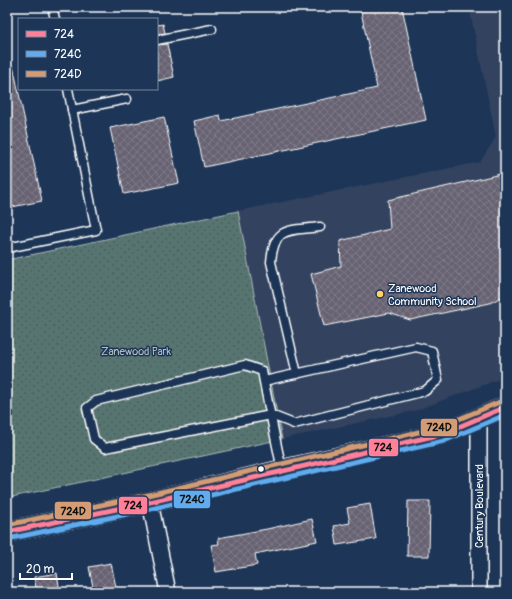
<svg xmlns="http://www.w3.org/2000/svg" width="512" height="599" font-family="Pangolin,sans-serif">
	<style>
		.built { fill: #33435f }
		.park { fill: url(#park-dots); stroke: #abbab8 }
		.building { fill: url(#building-cross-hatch); stroke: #fff }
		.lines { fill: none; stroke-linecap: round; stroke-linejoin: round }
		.service-casing { stroke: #fff; stroke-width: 11 }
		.minor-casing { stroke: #fff; stroke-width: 18 }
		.tertiary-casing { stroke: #fff; stroke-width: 22 }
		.service { stroke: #1d3557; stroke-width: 8 }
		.minor { stroke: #1d3557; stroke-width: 15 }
		.tertiary { stroke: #1d3557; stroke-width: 19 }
		.bus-1-casing { stroke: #1d3557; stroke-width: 8 }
		.bus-2-casing { stroke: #1d3557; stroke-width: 8 }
		.bus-3-casing { stroke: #1d3557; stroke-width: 8 }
		.bus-1 { stroke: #ff8098; stroke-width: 5 }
		.bus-2 { stroke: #60acee; stroke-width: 5 }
		.bus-3 { stroke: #d39c74; stroke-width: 5 }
		.poi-dot { fill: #ffd166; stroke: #1d3557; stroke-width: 1.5 }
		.bus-dot { fill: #fff; stroke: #1d3557; stroke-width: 1.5 }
		.labels { text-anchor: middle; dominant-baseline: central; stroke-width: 3; stroke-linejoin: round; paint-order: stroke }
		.poi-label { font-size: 11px; fill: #fff; stroke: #1d3557; text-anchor: start }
		.park-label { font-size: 11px; fill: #b3c0bf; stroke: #1d3557 }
		.street-label { font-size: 11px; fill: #fff; stroke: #1d3557 }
		.line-badge { stroke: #1d3557; stroke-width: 1.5 }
		.pale-badge-label { font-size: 11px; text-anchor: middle; font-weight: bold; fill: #111 }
	</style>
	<defs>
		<pattern id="park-dots" width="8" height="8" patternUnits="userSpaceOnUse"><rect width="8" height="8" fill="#577471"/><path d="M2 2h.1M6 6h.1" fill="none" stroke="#505c5b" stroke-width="1.8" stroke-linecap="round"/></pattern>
		<pattern id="building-cross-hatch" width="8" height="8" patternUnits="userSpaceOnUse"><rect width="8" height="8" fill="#676373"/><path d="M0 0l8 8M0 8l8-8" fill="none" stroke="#7e7a88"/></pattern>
	</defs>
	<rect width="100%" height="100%" fill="#1d3557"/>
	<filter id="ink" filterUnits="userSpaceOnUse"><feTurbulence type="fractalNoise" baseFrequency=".025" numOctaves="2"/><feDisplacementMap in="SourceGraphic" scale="8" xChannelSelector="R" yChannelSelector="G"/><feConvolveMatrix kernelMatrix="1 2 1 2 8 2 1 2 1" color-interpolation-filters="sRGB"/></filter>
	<g filter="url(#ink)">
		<polygon class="built" points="469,7 505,7 505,377 414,411 282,439 238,211 480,162 496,137"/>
		<polygon class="park" points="238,211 282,439 7,498 7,260"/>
		<g class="building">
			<polygon points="360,7 402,7 426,120 204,167 194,121 220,115 221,121 377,88"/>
			<polygon points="163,24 165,33 157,34 157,25"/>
			<polygon points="167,44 174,77 157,81 157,45"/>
			<polygon points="7,66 13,66 42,201 7,208"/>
			<polygon points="164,117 179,183 124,194 110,128"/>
			<polygon points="505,173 505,295 490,303 410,320 389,313 324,326 311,274 341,266 340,241 390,229 388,200"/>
			<polygon points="408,501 430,501 429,556 407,556"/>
			<polygon points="370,504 376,539 337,545 334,526 350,523 347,508"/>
			<polygon points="312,519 317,541 255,554 257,565 216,572 211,545 219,544 218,538 267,529"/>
			<polygon points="111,563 117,592 94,592 89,567"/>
			<polygon points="57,573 60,592 37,592 34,577"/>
		</g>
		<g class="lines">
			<defs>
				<g id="service">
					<polyline points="52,7 55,19"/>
					<polyline points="157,40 212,29"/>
					<polyline points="72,110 127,99"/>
					<polyline points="7,248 96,230 68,89"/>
					<path d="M297 374 271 262C274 225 290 231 320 227"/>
					<path d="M264 381 416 347 432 351 438 380 425 391 294 424 271 415 105 448 94 439 87 408 96 401 245 365 262 371C268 404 275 437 282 470"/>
				</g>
				<g id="minor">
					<polyline points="150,502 168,592"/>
					<polyline points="479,592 479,420"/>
				</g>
				<polyline id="tertiary" points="7,532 150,502 282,470 442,434 505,407"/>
			</defs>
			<use href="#service" class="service-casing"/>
			<use href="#minor" class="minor-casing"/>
			<use href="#tertiary" class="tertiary-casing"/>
			<use href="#service" class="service"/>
			<use href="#minor" class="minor"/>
			<use href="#tertiary" class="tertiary"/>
			<defs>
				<polyline id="bus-1" points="7,532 150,502 442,434 505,407"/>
				<polyline id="bus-2" points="8,539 151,509 444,441 505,415"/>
				<polyline id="bus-3" points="7,525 148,495 440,427 502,401"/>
			</defs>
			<use href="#bus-1" class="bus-1-casing"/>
			<use href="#bus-2" class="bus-2-casing"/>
			<use href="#bus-3" class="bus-3-casing"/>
			<use href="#bus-1" class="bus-1"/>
			<use href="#bus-2" class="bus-2"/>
			<use href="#bus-3" class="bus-3"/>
		</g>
	</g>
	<circle class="poi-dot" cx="380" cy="294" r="4"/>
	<circle class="bus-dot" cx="261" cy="469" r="3.5"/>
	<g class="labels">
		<g class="poi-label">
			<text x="388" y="288">Zanewood<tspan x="388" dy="13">Community School</tspan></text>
		</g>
		<g class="park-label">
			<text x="136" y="351">Zanewood Park</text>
		</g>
		<g class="street-label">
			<text transform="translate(479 506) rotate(-90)">Century Boulevard</text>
		</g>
	</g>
	<g class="line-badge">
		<rect x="420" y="418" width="38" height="19" rx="4" fill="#d39c74"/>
		<rect x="368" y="438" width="31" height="19" rx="4" fill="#ff8098"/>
		<rect x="173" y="490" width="38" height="19" rx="4" fill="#60acee"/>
		<rect x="118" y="496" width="30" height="19" rx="4" fill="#ff8098"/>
		<rect x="54" y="501" width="38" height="19" rx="4" fill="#d39c74"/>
	</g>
	<g class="pale-badge-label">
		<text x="439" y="431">724D</text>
		<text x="383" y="451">724</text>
		<text x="192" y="503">724C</text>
		<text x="133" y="509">724</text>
		<text x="73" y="515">724D</text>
	</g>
	<rect width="512" height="599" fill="none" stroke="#1d3557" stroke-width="24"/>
	<rect x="12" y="12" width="488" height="575" fill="none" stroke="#fff" stroke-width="1.5" filter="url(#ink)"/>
	<rect x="18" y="18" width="140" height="72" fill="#1d3557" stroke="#77869a"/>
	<rect x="26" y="31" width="20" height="6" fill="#ff8098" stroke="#77869a"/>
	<text x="54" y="38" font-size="12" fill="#ffffff">724</text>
	<rect x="26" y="51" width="20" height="6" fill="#60acee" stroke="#77869a"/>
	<text x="54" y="58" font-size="12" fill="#ffffff">724C</text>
	<rect x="26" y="71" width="20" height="6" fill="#d39c74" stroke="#77869a"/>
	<text x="54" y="78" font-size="12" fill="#ffffff">724D</text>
	<path d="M20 573v6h52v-6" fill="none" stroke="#ffffff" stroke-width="2"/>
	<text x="26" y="573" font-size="12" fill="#ffffff" stroke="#1d3557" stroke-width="3" paint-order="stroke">20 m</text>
</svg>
